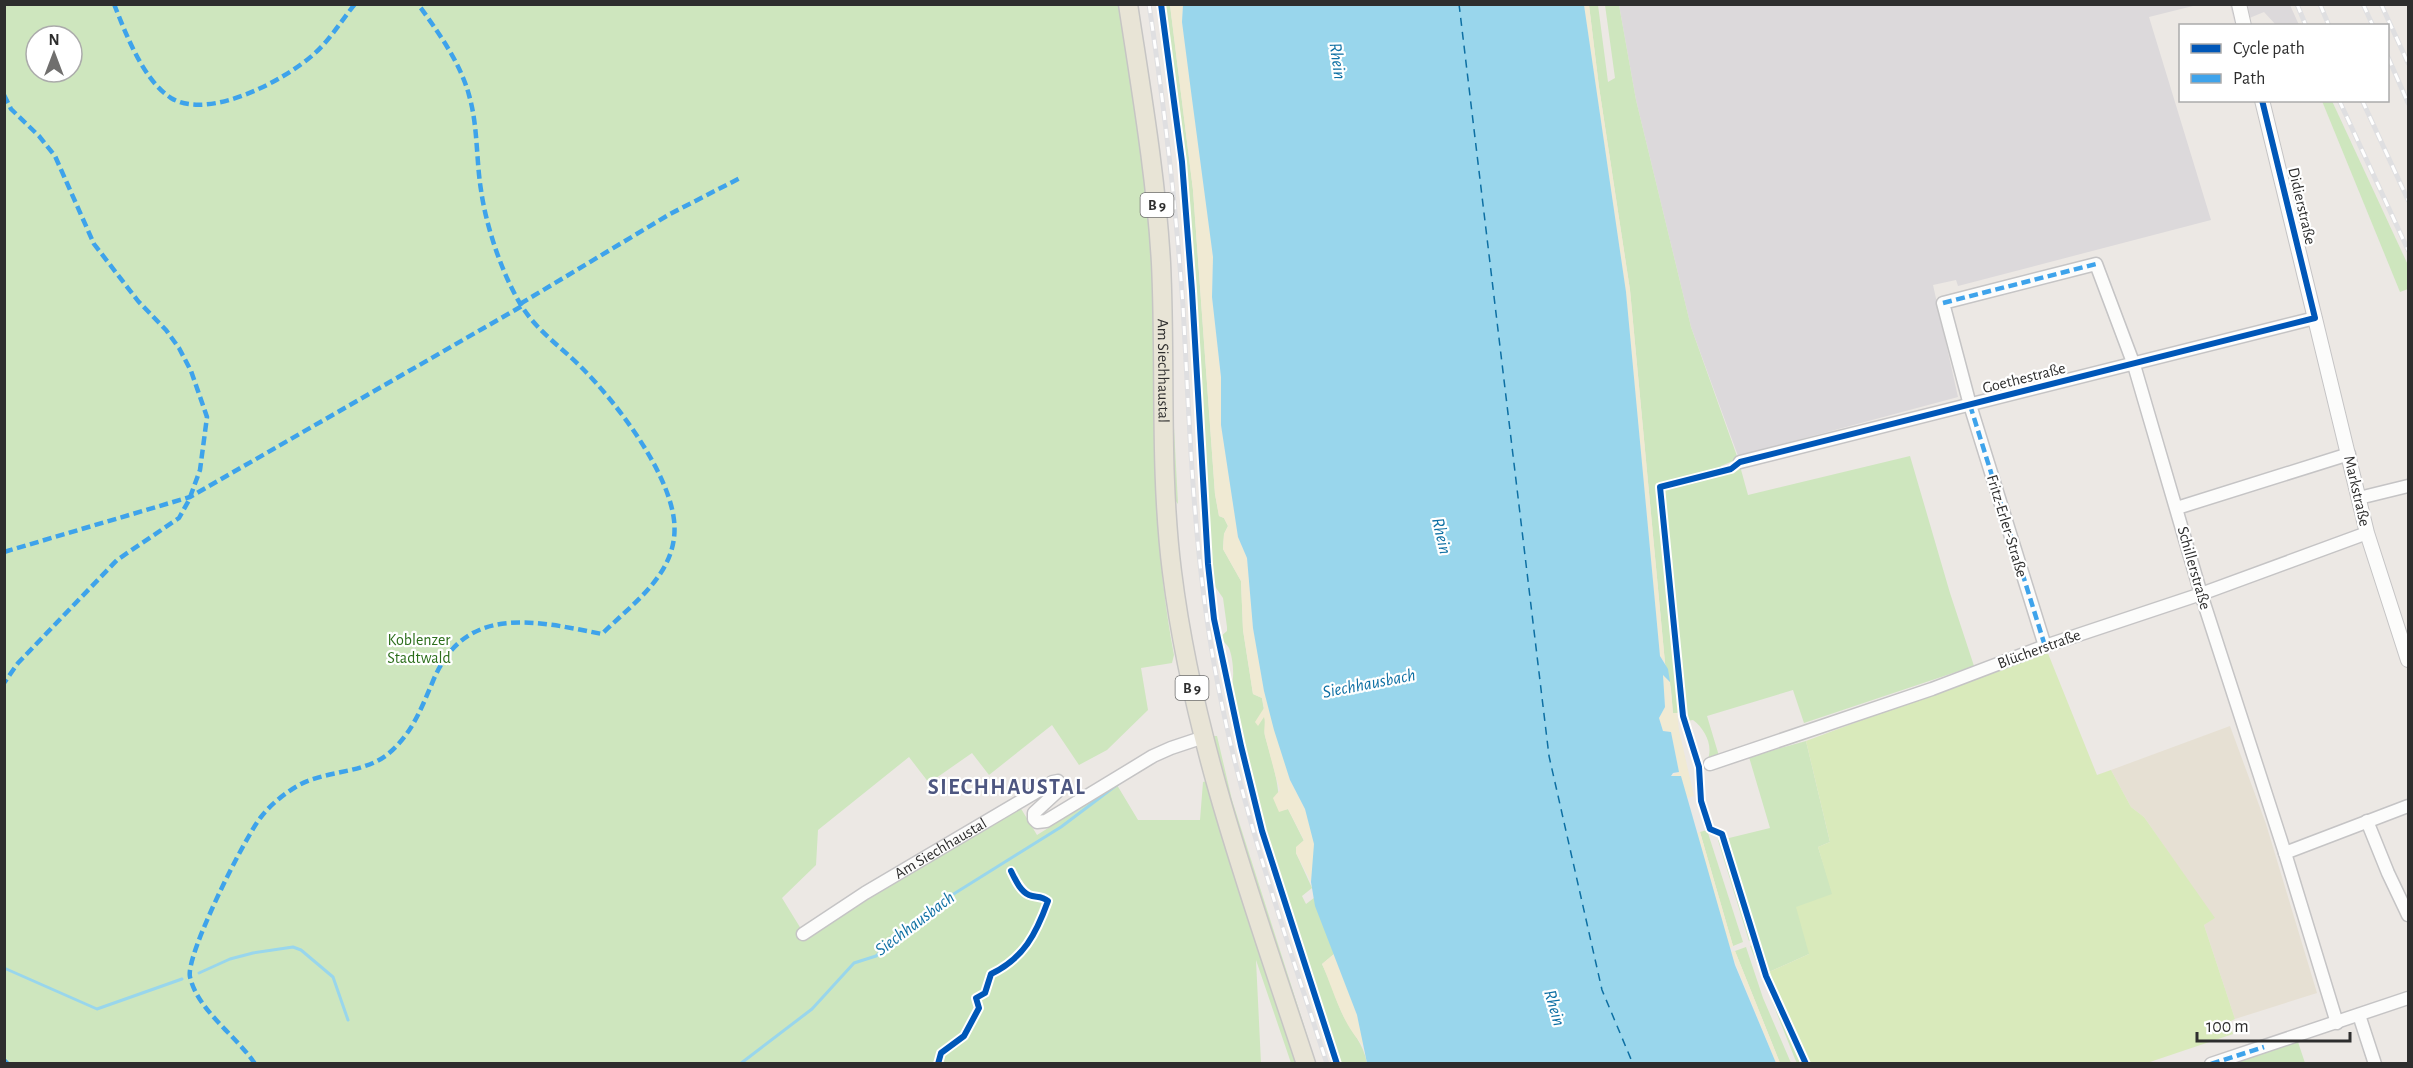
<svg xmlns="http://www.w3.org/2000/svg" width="2413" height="1068" font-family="'Alegreya Sans',sans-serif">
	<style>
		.industrial { fill: #dcd9db }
		.education { fill: #e6e0d3 }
		.green { fill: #cee6be; fill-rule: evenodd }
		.sand { fill: #f0ead3 }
		.pitch { fill: #d9eabb }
		.water { fill: #99d6ec }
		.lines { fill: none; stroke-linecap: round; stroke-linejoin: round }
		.stream { stroke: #99d6ec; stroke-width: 3 }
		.ferry { stroke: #0d6fa3; stroke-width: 1.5; stroke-dasharray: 8 6; stroke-linecap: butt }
		.minor-casing { stroke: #c5c4c5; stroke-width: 15 }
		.tertiary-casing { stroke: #c5c4c5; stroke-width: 16 }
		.primary-casing { stroke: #c6c5c4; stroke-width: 21 }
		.minor { stroke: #fcfcfb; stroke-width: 12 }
		.tertiary { stroke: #fcfcfb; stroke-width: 14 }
		.primary { stroke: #e8e4d6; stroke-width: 18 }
		.rail-casing { stroke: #dfdfe1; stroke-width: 5 }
		.rail { stroke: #fff; stroke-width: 3; stroke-dasharray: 9; stroke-linecap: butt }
		.quiet { stroke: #3ea3eb; stroke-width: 4.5; stroke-dasharray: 9 4.5; stroke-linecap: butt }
		.cycleway-casing { stroke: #fff; stroke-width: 10 }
		.cycleway { stroke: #0057b8; stroke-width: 6 }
		.labels { text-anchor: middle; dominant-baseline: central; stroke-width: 4.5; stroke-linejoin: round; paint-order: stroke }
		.shield { fill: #fff; stroke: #6d6d6d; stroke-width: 1.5 }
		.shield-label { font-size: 15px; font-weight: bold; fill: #2e2e2e }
		.street-label { font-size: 16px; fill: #2e2e2e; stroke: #fff }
		.park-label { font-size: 16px; fill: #2c6e1b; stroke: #fff }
		.water-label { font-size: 18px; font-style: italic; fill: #0d6fa3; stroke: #fff }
		.district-label { font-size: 22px; font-weight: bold; letter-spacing: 1.5px; fill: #4d5680; stroke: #fff }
	</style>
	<rect width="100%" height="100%" fill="#ece8e4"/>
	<g class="industrial">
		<polygon points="1619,5 2197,5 2149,17 2211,220 1958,286 1956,280 1933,285 1958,397 1738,456 1691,327 1636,100"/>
		<polygon points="2230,5 2290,5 2299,25 2276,25 2264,12 2235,24"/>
	</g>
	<polygon class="education" points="2230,726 2266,824 2317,993 2235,1019 2204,925 2214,918 2144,817 2131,807 2111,770"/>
	<g class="green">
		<path d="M5 5H1119C1132 88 1149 172 1152 257 1155 390 1149 524 1174 655L1172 663 1141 668 1148 710 1107 750 1079 765 1052 725 989 775 972 753 929 783 909 757 818 830 816 865 782 898 806 937 1020 807 1037 835 1117 785 1138 820H1200L1203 782 1207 781 1300 1063H1291L1256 960 1261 1063 5 1064ZM36 36H72V72H36Z"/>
		<path d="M1163 5H1170L1193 190 1215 494 1219 516 1224 518 1228 526 1224 534 1223 549 1241 581 1243 630 1253 694 1262 698C1263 706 1265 714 1266 722 1266 727 1264 731 1265 736 1272 761 1280 785 1279 811L1288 809 1304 841 1296 853 1312 888 1302 896 1306 904 1314 898 1334 954 1322 964C1330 980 1335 997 1342 1013 1351 1032 1363 1042 1367 1063H1339L1263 824 1231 687C1235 678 1233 658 1229 648 1227 644 1222 641 1220 637L1227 631V627L1223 598 1212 582 1210 557 1190 223 1182 130Z"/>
		<path d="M1589 5H1598L1608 82 1615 78 1605 5H1619L1636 100 1691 327 1738 459 1721 466V469L1670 480V487L1732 472 1740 466 1748 495 1910 456 1950 593 1974 666 1804 723 1793 690 1707 716 1719 756 1708 759C1713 745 1705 729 1693 720L1687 721 1684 711 1673 714 1671 689 1665 663 1630 290 1599 87Z"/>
		<polygon points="2322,101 2332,101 2408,265 2408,289 2400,292"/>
		<polygon points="1165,257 1178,504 1170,493"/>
		<polygon points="1210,736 1217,736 1232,800 1316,1063 1310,1063"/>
		<polygon points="1806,741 1830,842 1818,847 1833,894 1809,954 1769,972 1725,839 1770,828 1749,757"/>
		<polygon points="1707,830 1743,942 1733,946 1700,832"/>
		<polygon points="1718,840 1721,841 1752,939 1749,941"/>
		<polygon points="1754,944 1773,997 1804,1063 1797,1063 1795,1059 1750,946"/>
		<polygon points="1746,947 1763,998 1791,1063 1780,1063 1735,951"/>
		<polygon points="2298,1042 2305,1063 2226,1064"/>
	</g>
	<g class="sand">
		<path d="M1170 5H1183L1182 22 1213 257 1212 297 1221 378V425L1238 537 1247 558 1253 628 1264 691 1290 780 1305 809 1315 845 1311 882 1296 853V847L1304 840 1288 809 1279 812 1273 798 1280 790C1274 772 1270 754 1265 736 1263 730 1266 723 1264 717L1258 726 1255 722 1264 708 1262 698 1253 694 1243 630 1241 581 1223 549 1224 534 1228 526 1224 518 1219 516 1215 494 1193 190Z"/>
		<polygon points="1584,5 1589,5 1599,87 1630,290 1665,663 1660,656 1626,292"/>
		<polygon points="1663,674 1670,682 1673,713 1677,713 1679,730 1694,796 1687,798 1681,777 1671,776 1679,772 1671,732 1663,731 1659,718 1665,707"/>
		<polygon points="1700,832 1733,946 1730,948 1699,846 1696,833"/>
		<polygon points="1735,951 1780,1063 1776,1063 1731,952"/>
		<path d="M1334 954 1357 1015 1364 1046C1342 1025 1334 991 1322 964Z"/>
	</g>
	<polygon class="pitch" points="2047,651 2097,775 2111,770 2131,807 2144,817 2215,918 2204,925 2235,1019 2229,1022 2233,1034 2147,1063 1809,1063 1769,972 1809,954 1796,907 1832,894 1818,847 1830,842 1806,741"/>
	<polygon class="water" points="1183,5 1584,5 1626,292 1660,656 1668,669 1670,682 1663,675 1665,707 1659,718 1663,731 1671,732 1679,772 1673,773 1671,776 1681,776 1735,965 1776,1063 1367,1063 1357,1015 1315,906 1311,882 1314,844 1305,809 1290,780 1274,730 1264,691 1253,628 1247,558 1238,537 1221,425 1221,377 1212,297 1213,257 1192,99 1182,22"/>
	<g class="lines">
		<g class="stream">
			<polyline points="4,968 97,1009 182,979"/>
			<polyline points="199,973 230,959 253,953 293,947 301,950 333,977 348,1020"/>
			<polyline points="740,1064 812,1009 854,963 876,956 936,905 1061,827 1122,781"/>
		</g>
		<polyline class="ferry" points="1459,4 1549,756 1602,990 1633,1064"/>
		<defs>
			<g id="minor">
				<polyline points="1740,462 2315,318"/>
				<polyline points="2359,498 2408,486"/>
				<polyline points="2177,508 2349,454"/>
				<polyline points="2045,646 1970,405 1943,303 2096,264 2134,365 2201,594 2285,853 2337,1023"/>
				<polyline points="1710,764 1932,689 2045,646 2201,594 2367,533"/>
				<polyline points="2367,821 2388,873 2408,915"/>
				<polyline points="2285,853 2408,806"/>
				<path id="s1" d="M803 934 865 893 1053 782 1058 781 1060 789 1034 813V819L1037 822 1046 821 1153 756 1171 748 1204 737"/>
				<polyline points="2359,1015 2375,1064"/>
				<polyline points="2211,1064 2408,998"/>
			</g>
			<g id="tertiary">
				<polyline points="2239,4 2244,26"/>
				<polyline points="2262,100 2367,533 2408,660"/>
			</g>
			<g id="primary">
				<path id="s2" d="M1128 4C1141 90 1156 176 1161 263 1166 366 1159 469 1172 572 1193 741 1253 903 1306 1064"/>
			</g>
		</defs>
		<use href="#minor" class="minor-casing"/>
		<use href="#tertiary" class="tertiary-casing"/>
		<use href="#primary" class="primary-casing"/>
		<use href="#minor" class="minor"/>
		<use href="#tertiary" class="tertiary"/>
		<use href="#primary" class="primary"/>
		<defs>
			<g id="rail">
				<path d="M1149 4C1164 105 1176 205 1183 306 1189 411 1192 516 1207 619 1228 772 1280 918 1327 1064"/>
				<polyline points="2297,4 2306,26"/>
				<polyline points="2320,4 2329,26"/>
				<polyline points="2363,4 2373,26"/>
				<polyline points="2381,4 2408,63"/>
				<polyline points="2388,57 2408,103"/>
				<polyline points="2339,100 2408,250"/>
				<polyline points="2362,100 2408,200"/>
			</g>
		</defs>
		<use href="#rail" class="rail-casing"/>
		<use href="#rail" class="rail"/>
		<g class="quiet">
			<path d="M114 4C126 34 143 80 171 98 209 121 285 80 314 54 330 40 341 21 355 4"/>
			<polyline points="4,95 11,109 39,136 55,156 94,244 138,301 166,330 179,348 191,371 207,417 200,470 189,500 179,518 117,560 18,663 4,683"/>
			<polyline points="1943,303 2096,264"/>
			<polyline points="520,304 670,214 742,177"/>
			<polyline points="1970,405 2045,646"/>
			<polyline points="4,552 190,497 522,306"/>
			<polyline points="4,1060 8,1064"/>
			<path d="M255 1064C236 1035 198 1011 190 977 185 956 245 837 261 817 271 804 285 793 299 785 327 770 363 774 388 754 412 734 421 709 433 681 465 603 536 621 602 634 634 602 680 572 674 520 668 470 616 402 581 367 560 346 537 331 521 305 502 274 486 226 481 190 476 159 478 126 469 95 460 62 438 32 418 4"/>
			<polyline points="2211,1064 2264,1047"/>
		</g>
		<defs>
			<g id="cycleway">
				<polyline points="1161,4 1182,162 1192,291 1208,564 1214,619 1241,746 1262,831 1337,1064"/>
				<path d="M938 1064 941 1053 964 1036 979 1008 976 998 985 993 991 974C1024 958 1036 934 1048 901 1041 895 1036 898 1029 895 1020 891 1015 879 1011 871"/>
				<polyline points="1806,1064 1766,976 1722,834 1710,829 1701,801 1699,767 1683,716 1660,487 1731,469 1740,462 2315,318 2262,100"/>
			</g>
		</defs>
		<use href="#cycleway" class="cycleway-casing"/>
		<use href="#cycleway" class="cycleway"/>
	</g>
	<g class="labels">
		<g class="shield">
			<rect x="1140.5" y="193" width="33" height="24" rx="4.5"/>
			<rect x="1175.5" y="676" width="33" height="24" rx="4.5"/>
		</g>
		<g class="shield-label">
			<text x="1157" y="205">B 9</text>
			<text x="1192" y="688">B 9</text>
		</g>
		<g class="street-label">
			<text transform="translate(2302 206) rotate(77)">Didierstraße</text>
			<text stroke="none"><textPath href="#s2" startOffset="369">Am Siechhaustal</textPath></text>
			<text transform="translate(2024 378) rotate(-14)">Goethestraße</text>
			<text transform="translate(2357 491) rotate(77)">Markstraße</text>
			<text transform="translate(2007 526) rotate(73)">Fritz-Erler-Straße</text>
			<text transform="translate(2194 568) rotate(74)">Schillerstraße</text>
			<text transform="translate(2039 649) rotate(-20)">Blücherstraße</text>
			<text stroke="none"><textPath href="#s1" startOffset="162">Am Siechhaustal</textPath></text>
		</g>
		<g class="park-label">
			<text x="419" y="640">Koblenzer<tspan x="419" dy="18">Stadtwald</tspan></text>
		</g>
		<g class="water-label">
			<text transform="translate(1337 61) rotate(82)">Rhein</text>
			<text transform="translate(1441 536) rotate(77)">Rhein</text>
			<text transform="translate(1369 684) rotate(-11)">Siechhausbach</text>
			<text transform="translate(915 924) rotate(-37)">Siechhausbach</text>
			<text transform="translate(1554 1008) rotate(74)">Rhein</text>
		</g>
		<g class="district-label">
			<text x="1007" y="787">SIECHHAUSTAL</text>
		</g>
	</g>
	<rect width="2413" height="1068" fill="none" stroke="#2e2e2e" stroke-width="12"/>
	<rect x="2179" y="24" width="210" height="78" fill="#ffffff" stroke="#ababab" stroke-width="1.5"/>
	<rect x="2191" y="44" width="30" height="9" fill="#0057b8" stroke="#ababab" stroke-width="1.5"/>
	<text x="2233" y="54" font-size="18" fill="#2e2e2e">Cycle path</text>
	<rect x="2191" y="74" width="30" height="9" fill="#3ea3eb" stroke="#ababab" stroke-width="1.5"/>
	<text x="2233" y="84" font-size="18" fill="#2e2e2e">Path</text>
	<g transform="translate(54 54)"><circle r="28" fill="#ffffff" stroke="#ababab" stroke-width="1.5"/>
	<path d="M0-4.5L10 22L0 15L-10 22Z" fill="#706f6e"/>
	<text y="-9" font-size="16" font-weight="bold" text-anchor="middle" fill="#2e2e2e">N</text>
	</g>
	<path d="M2197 1032v9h153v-9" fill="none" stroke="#2e2e2e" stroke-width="3"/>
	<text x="2206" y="1032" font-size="18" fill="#2e2e2e" stroke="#ffffff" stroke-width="4.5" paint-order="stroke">100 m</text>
</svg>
